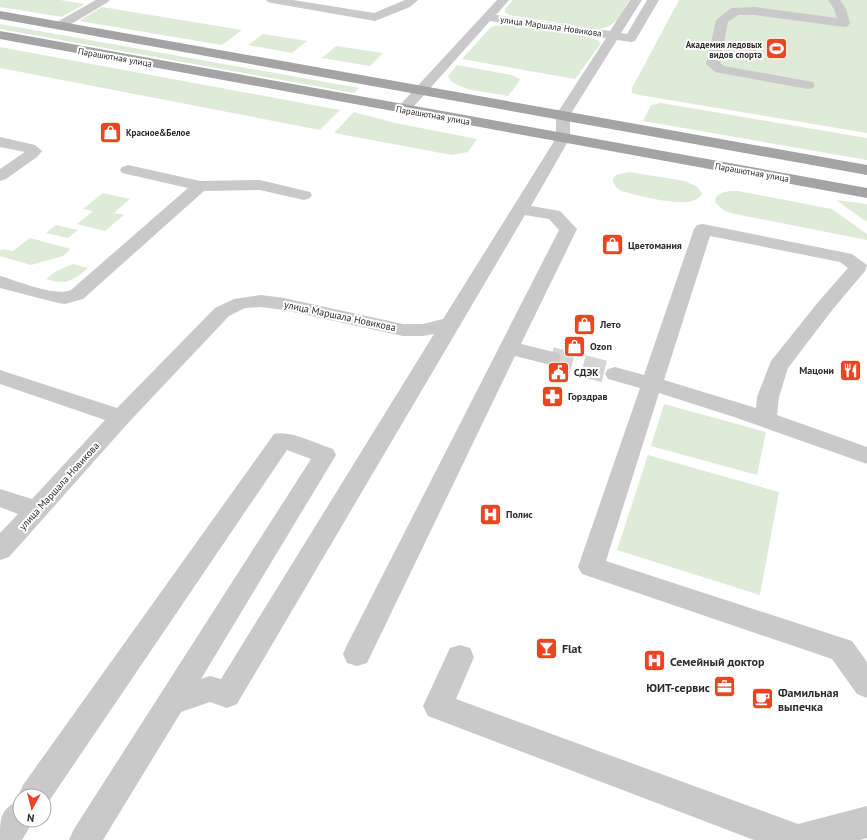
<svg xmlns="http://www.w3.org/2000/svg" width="867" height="840" font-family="'PT Sans',sans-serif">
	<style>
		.green { fill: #deebd8 }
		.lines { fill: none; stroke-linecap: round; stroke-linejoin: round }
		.minor-tunnel { stroke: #d5d5d5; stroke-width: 22; stroke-dasharray: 22 11; stroke-linecap: butt }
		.minor { fill: #c9c9c9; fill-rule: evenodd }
		.major { fill: #a4a4a4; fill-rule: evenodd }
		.labels { text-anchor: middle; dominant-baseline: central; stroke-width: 4; stroke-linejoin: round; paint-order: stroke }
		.far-street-label { font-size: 9px; fill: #2c2c2c; stroke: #fff }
		.far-poi-label { font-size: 9px; font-weight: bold; fill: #2c2c2c; stroke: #fff; text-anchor: end }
		.poi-label { font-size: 10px; font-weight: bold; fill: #2c2c2c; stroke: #fff; text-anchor: start }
		.street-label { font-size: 10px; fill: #2c2c2c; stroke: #fff }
		.near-poi-label { font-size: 12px; font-weight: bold; fill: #2c2c2c; stroke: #fff; text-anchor: start }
	</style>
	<rect width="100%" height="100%" fill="#fff"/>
	<g class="green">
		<polygon points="0,0 60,0 85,4 62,17 0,7"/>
		<path d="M513 0H629C619 16 617 28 596 29L509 15 505 12V9Z"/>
		<polygon points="679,0 867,0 867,133 639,95 632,93 632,88"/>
		<polygon points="102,7 242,30 222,45 79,21"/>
		<polygon points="0,24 359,88 354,93 0,29"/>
		<polygon points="502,24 585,36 599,41 600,45 575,79 462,59 491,27"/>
		<polygon points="263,34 307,41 292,53 248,45"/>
		<polygon points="336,46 383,53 370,66 322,58"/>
		<polygon points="0,47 340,110 320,130 0,68"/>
		<path d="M457 65 511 75 520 79 519 82 508 96C494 93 451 90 448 76Z"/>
		<polygon points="661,103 867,138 867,160 643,121 651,105"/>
		<polygon points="354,112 395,123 477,139 468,152 452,155 334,133"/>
		<path d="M629 172 685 181 698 187 702 194C693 212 637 195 621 191 616 187 613 185 613 179L616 175Z"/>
		<path d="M730 191H738L832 209 867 234V240L730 213 723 210 715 202C715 194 723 192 730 191Z"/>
		<polygon points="103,193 130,199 114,213 124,215 105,231 77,224 93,211 83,209"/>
		<polygon points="836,200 867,204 867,222"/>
		<polygon points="56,225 78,230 68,238 46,233"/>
		<polygon points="30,238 71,249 63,256 31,265 0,256 0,251 3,249 13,251"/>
		<path d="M73 264 88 268C72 282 66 285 46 279L56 271Z"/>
		<polygon points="664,404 766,432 757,475 651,446"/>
		<polygon points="648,455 779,492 760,595 617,550"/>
	</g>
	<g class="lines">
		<polyline class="minor-tunnel" points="551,358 615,374"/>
		<g class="minor">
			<polygon points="96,0 110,0 108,2 63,29 55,29 53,26 55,23"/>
			<polygon points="266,0 293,0 374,13 405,0 418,0 410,7 375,21 272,3 268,2"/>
			<path d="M497 0H509L496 15 610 31 630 0H642L621 33 627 34 647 0H659L635 41 631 42 617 40 570 115V138L531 206 560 211 577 229 521 344 558 353 561 358 558 363 551 365 515 356 367 663 357 666 347 663 343 654 347 645 559 230 549 219 525 215 237 704 227 708 210 702 181 712 103 840H69L74 829 311 459 287 450 45 807 44 796H20V800L18 796 23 785 274 434C290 430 317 444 333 449L336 455 201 679 210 676 221 679 434 334 423 336H403L284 310 261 307 245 308 229 316 129 422 9 557 0 560V533L18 514 0 507V489L32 499 105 420 0 384V370L117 408 215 308 234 299 261 295 284 298 403 324H423L443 319 556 138V115L606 38 490 21 408 113 403 114 398 113 396 110 398 107Z"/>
			<polygon points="828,0 840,0 846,9 850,23 848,26 844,27 755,15 738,15 728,22 720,63 724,66 813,82 815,85 813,88 808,89 720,73 715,72 706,64 716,20 731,8 755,7 837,18 834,9"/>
			<polygon points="0,137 35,145 42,151 37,157 6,179 0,181 0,169 25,152 0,147"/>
			<path d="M128 165 200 181 260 180 310 192 312 195 310 198 304 200 260 190 204 191 83 299 65 304 58 303 0 288V276C18 281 55 297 71 290L188 188 122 173 120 170 122 167Z"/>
			<path d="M703 224 852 254 867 265 865 271 833 309 788 368 779 397 777 415 867 447V464L734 417 659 393 606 561 852 641 867 662V698L857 694 832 659 582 574 578 567 640 388 608 379 605 374 608 369 615 367 644 375 694 229 697 225ZM710 236 840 262 848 268 819 301 771 361 757 397 756 408 664 380Z"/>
			<polygon points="460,645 470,648 474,657 456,699 798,824 867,806 867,838 860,840 754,840 428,716 423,706 450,648"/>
			<path d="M20 800V820H34L22 840H0C0 818 0 809 20 800Z"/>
		</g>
		<g class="major">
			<polygon points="0,11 867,165 867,175 0,19"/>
			<polygon points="0,31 867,188 867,198 0,39"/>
		</g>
	</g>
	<defs>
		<symbol id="stadium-square" viewBox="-11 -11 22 22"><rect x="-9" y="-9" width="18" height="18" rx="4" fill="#ed4423" stroke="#fff"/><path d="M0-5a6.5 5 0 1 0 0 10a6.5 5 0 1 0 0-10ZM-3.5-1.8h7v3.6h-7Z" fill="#fff"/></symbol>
		<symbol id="shop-square" viewBox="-11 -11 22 22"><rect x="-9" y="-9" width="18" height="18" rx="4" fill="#ed4423" stroke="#fff"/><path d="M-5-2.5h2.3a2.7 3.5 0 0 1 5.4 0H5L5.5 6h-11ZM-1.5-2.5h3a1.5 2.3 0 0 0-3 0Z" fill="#fff"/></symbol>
		<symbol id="restaurant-square" viewBox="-11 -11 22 22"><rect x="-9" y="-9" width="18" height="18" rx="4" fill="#ed4423" stroke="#fff"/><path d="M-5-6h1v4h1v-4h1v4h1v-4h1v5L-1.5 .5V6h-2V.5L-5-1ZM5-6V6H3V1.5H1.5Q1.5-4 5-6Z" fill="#fff"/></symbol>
		<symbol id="civic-square" viewBox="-11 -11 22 22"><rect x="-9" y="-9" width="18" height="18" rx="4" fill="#ed4423" stroke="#fff"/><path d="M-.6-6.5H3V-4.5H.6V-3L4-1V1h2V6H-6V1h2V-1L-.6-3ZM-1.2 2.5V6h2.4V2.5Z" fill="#fff"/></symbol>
		<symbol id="pharmacy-square" viewBox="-11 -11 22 22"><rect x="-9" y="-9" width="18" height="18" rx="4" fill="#ed4423" stroke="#fff"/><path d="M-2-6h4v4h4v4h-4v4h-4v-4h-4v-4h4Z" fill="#fff"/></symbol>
		<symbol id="hospital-square" viewBox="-11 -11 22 22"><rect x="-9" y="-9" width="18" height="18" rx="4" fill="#ed4423" stroke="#fff"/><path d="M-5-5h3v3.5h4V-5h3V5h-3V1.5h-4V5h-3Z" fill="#fff"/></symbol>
		<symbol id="bar-square" viewBox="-11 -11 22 22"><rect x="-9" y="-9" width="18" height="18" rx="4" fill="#ed4423" stroke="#fff"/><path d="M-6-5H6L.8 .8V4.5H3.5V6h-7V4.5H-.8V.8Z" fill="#fff"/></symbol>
		<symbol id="office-square" viewBox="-11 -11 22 22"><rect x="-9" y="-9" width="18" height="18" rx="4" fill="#ed4423" stroke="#fff"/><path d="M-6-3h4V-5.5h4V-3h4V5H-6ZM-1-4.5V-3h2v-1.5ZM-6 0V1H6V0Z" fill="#fff"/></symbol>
		<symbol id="cafe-square" viewBox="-11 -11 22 22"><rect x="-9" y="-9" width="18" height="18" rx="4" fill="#ed4423" stroke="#fff"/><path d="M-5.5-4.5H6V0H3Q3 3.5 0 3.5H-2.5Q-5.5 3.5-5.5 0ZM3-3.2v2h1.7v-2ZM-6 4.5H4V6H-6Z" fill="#fff"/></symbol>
	</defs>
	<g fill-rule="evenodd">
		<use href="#stadium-square" x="764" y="36" width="25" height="25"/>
		<use href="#shop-square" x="98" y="120" width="25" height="25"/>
		<use href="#shop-square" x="600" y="232" width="25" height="25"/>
		<use href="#shop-square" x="572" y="312" width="25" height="25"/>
		<use href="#shop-square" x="562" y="334" width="25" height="25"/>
		<use href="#restaurant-square" x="838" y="358" width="25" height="25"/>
		<use href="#civic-square" x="546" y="360" width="25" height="25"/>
		<use href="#pharmacy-square" x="540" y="384" width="25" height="25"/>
		<use href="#hospital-square" x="478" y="502" width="25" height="25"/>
		<use href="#bar-square" x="534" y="636" width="25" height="25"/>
		<use href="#hospital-square" x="642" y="648" width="25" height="25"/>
		<use href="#office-square" x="712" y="674" width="25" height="25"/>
		<use href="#cafe-square" x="750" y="686" width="25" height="25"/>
	</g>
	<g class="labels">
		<g class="far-street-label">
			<text transform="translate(551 26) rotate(8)">улица Маршала Новикова</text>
			<text transform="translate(115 57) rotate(10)">Парашютная улица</text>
			<text transform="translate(433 115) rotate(10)">Парашютная улица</text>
			<text transform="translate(752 172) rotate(10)">Парашютная улица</text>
		</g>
		<g class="far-poi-label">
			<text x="762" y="44">Академия ледовых<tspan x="762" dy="10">видов спорта</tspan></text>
			<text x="126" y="132" text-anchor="start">Красное&amp;Белое</text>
		</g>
		<g class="poi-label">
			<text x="628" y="245">Цветомания</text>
			<text x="600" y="324">Лето</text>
			<text x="590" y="346">Ozon</text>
			<text x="834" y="370" text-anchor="end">Мацони</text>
			<text x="574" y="372">СДЭК</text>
			<text x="568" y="396">Горздрав</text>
			<text x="506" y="514">Полис</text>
		</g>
		<g class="street-label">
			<text transform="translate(340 316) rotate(12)">улица Маршала Новикова</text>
			<text transform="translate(59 486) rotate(-48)">улица Маршала Новикова</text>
		</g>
		<g class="near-poi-label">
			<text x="562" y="648">Flat</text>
			<text x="670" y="661">Семейный доктор</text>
			<text x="710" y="687" text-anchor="end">ЮИТ-сервис</text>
			<text x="778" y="692">Фамильная<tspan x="778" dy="14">выпечка</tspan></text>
		</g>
	</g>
	<g transform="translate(32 808) rotate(187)"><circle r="19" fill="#ffffff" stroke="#ababab"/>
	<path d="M0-3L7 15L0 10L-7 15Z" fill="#ed4423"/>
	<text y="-6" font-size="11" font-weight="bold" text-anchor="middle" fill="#2c2c2c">N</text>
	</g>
</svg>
